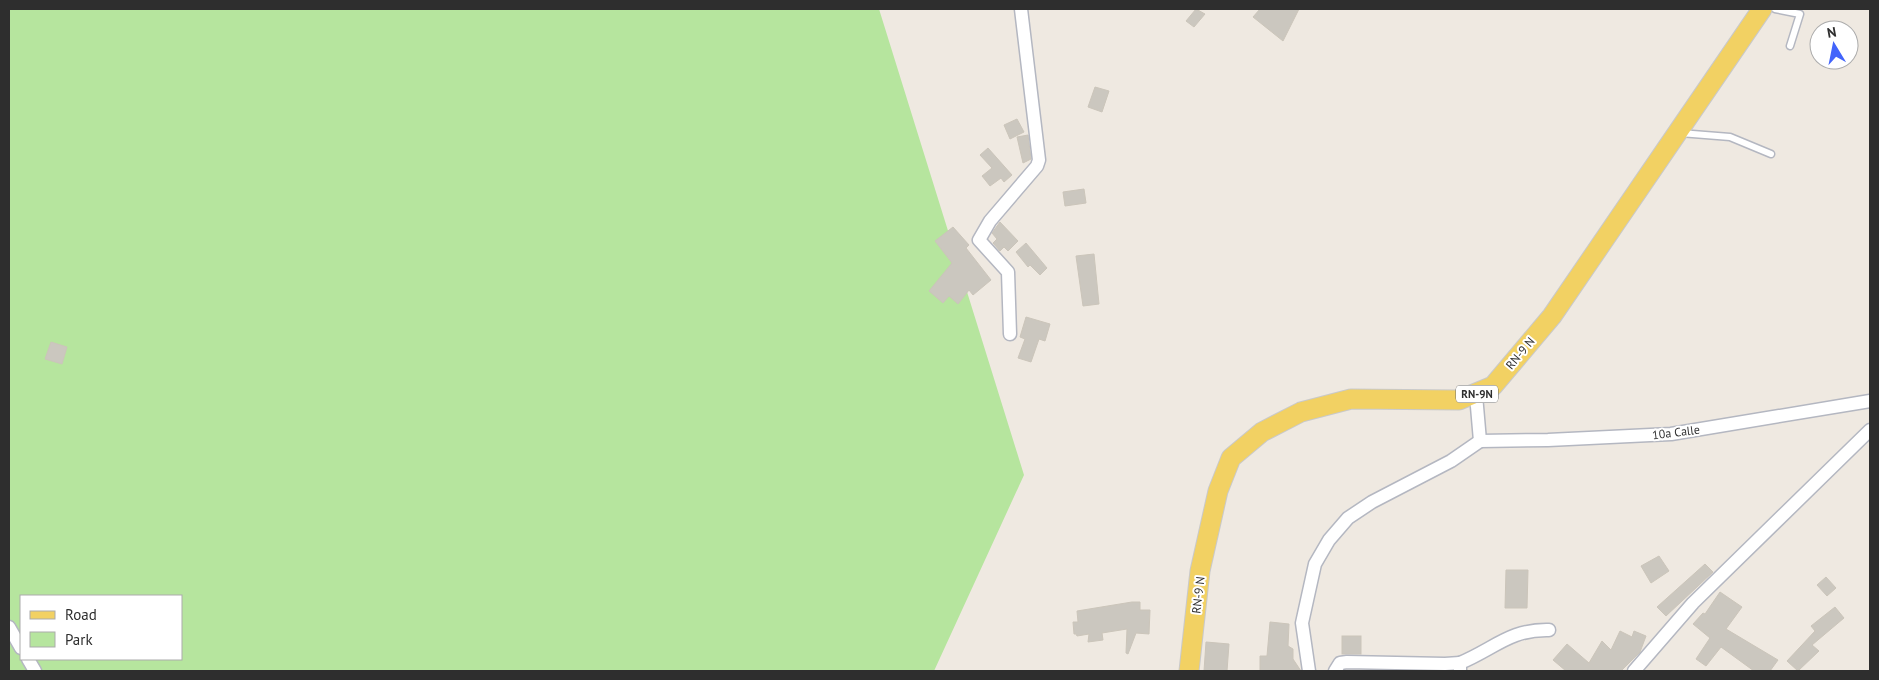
<svg xmlns="http://www.w3.org/2000/svg" width="1879" height="680" font-family="'PT Sans',sans-serif">
	<style>
		.green { fill: #b6e59e; fill-rule: evenodd }
		.building { fill: #cbc7bf; stroke: #cbc5ba }
		.lines { fill: none; stroke-linecap: round; stroke-linejoin: round }
		.service-casing { stroke: #b4b7c1; stroke-width: 9 }
		.minor-casing { stroke: #b4b7c1; stroke-width: 15 }
		.primary-casing { stroke: #c9c9c9; stroke-width: 21 }
		.service { stroke: #fff; stroke-width: 6 }
		.minor { stroke: #fff; stroke-width: 12 }
		.primary { stroke: #f2d163; stroke-width: 19 }
		.labels { text-anchor: middle; dominant-baseline: central; stroke-width: 4; stroke-linejoin: round; paint-order: stroke }
		.shield { fill: #fff; stroke: #6d6d6d; stroke-width: 1 }
		.shield-label { font-size: 11px; font-weight: bold; fill: #2e2e2e }
		.street-label { font-size: 12px; fill: #2e2e2e; stroke: #fff }
	</style>
	<rect width="100%" height="100%" fill="#efe9e1"/>
	<path class="green" d="M9 9H879L1024 475 934 671H9ZM21 596H181V659H21Z"/>
	<g class="building">
		<polygon points="1196,9 1205,14 1194,27 1186,21"/>
		<polygon points="1260,9 1299,9 1283,41 1253,17"/>
		<polygon points="1095,87 1109,91 1102,112 1088,107"/>
		<polygon points="1017,119 1024,132 1010,139 1004,125"/>
		<polygon points="1028,135 1031,159 1023,163 1017,137"/>
		<polygon points="988,148 1012,175 1004,182 1001,178 990,186 982,176 992,168 980,155"/>
		<polygon points="1084,189 1086,203 1065,206 1063,192"/>
		<polygon points="1000,222 1018,241 1008,251 1004,247 1000,251 993,243 997,239 992,233"/>
		<polygon points="953,227 969,245 966,248 991,280 973,295 969,290 958,304 949,296 943,303 929,291 952,263 935,241"/>
		<polygon points="1026,243 1047,268 1040,275 1030,265 1028,267 1016,252"/>
		<polygon points="1094,254 1099,304 1083,306 1076,256"/>
		<polygon points="1026,317 1050,324 1045,341 1039,339 1031,362 1018,358 1025,339 1020,337"/>
		<polygon points="51,342 67,347 62,364 45,359"/>
		<polygon points="1659,556 1669,571 1651,583 1641,566"/>
		<polygon points="1705,564 1713,572 1666,616 1657,607"/>
		<polygon points="1506,570 1528,570 1527,608 1505,608"/>
		<polygon points="1826,577 1836,588 1827,596 1817,585"/>
		<polygon points="1720,592 1742,607 1726,629 1778,660 1770,671 1754,671 1721,647 1706,666 1696,659 1710,638 1693,624 1703,613 1705,614"/>
		<polygon points="1132,602 1140,602 1140,610 1150,610 1149,634 1136,633 1128,654 1126,653 1127,629 1102,633 1103,640 1088,642 1089,634 1077,636 1076,634 1074,634 1073,622 1078,622 1077,611"/>
		<polygon points="1835,607 1844,618 1812,645 1819,651 1798,671 1787,661 1815,631 1811,626"/>
		<polygon points="1270,622 1289,624 1288,646 1293,649 1293,659 1301,671 1260,671 1260,656 1267,656"/>
		<polygon points="1620,631 1632,637 1634,631 1646,636 1640,652 1621,671 1566,671 1553,660 1567,644 1589,663 1602,641 1611,650"/>
		<rect x="1342" y="636" width="19" height="18"/>
		<polygon points="1206,642 1229,644 1227,671 1204,671"/>
	</g>
	<g class="lines">
		<defs>
			<g id="service">
				<polyline points="1775,9 1800,14 1790,46"/>
				<polyline points="1680,133 1730,137 1771,154"/>
			</g>
			<g id="minor">
				<polyline points="1010,334 1008,272 979,240 990,221 1037,166 1039,160 1021,9"/>
				<polyline points="1476,395 1480,441"/>
				<polyline points="1480,441 1548,440 1671,434 1870,401"/>
				<polyline points="9,627 21,648"/>
				<polyline points="28,659 35,671"/>
				<polyline points="1309,671 1302,623 1315,564 1329,540 1348,518 1372,502 1451,461 1480,441"/>
				<polyline points="1335,671 1340,663 1347,662 1445,664 1460,663"/>
				<path d="M1460 671V663C1494 649 1510 629 1549 630"/>
				<polyline points="1634,671 1693,603 1870,430"/>
			</g>
			<polyline id="primary" points="1189,671 1200,571 1218,491 1231,458 1262,432 1301,412 1351,399 1459,400 1493,386 1552,316 1762,9"/>
		</defs>
		<use href="#service" class="service-casing"/>
		<use href="#minor" class="minor-casing"/>
		<use href="#primary" class="primary-casing"/>
		<use href="#service" class="service"/>
		<use href="#minor" class="minor"/>
		<use href="#primary" class="primary"/>
	</g>
	<g class="labels">
		<rect class="shield" x="1456" y="385.5" width="42" height="17" rx="4"/>
		<g class="shield-label">
			<text x="1477" y="394">RN-9N</text>
		</g>
		<g class="street-label">
			<text transform="translate(1520 353) rotate(-50)">RN-9 N</text>
			<text transform="translate(1676 432) rotate(-7)">10a Calle</text>
			<text transform="translate(1198 595) rotate(-83)">RN-9 N</text>
		</g>
	</g>
	<rect width="1879" height="680" fill="none" stroke="#2e2e2e" stroke-width="20"/>
	<rect x="20" y="595" width="162" height="65" fill="#ffffff" stroke="#ababab"/>
	<rect x="30" y="611" width="25" height="8" fill="#f2d163" stroke="#ababab"/>
	<text x="65" y="620" font-size="15" fill="#2e2e2e">Road</text>
	<rect x="30" y="632" width="25" height="15" fill="#b6e59e" stroke="#ababab"/>
	<text x="65" y="645" font-size="15" fill="#2e2e2e">Park</text>
	<g transform="translate(1834 45) rotate(350)"><circle r="24" fill="#ffffff" stroke="#ababab"/>
	<path d="M0-4L9 19L0 12L-9 19Z" fill="#4264fb"/>
	<text y="-8" font-size="14" font-weight="bold" text-anchor="middle" fill="#2e2e2e">N</text>
	</g>
</svg>
